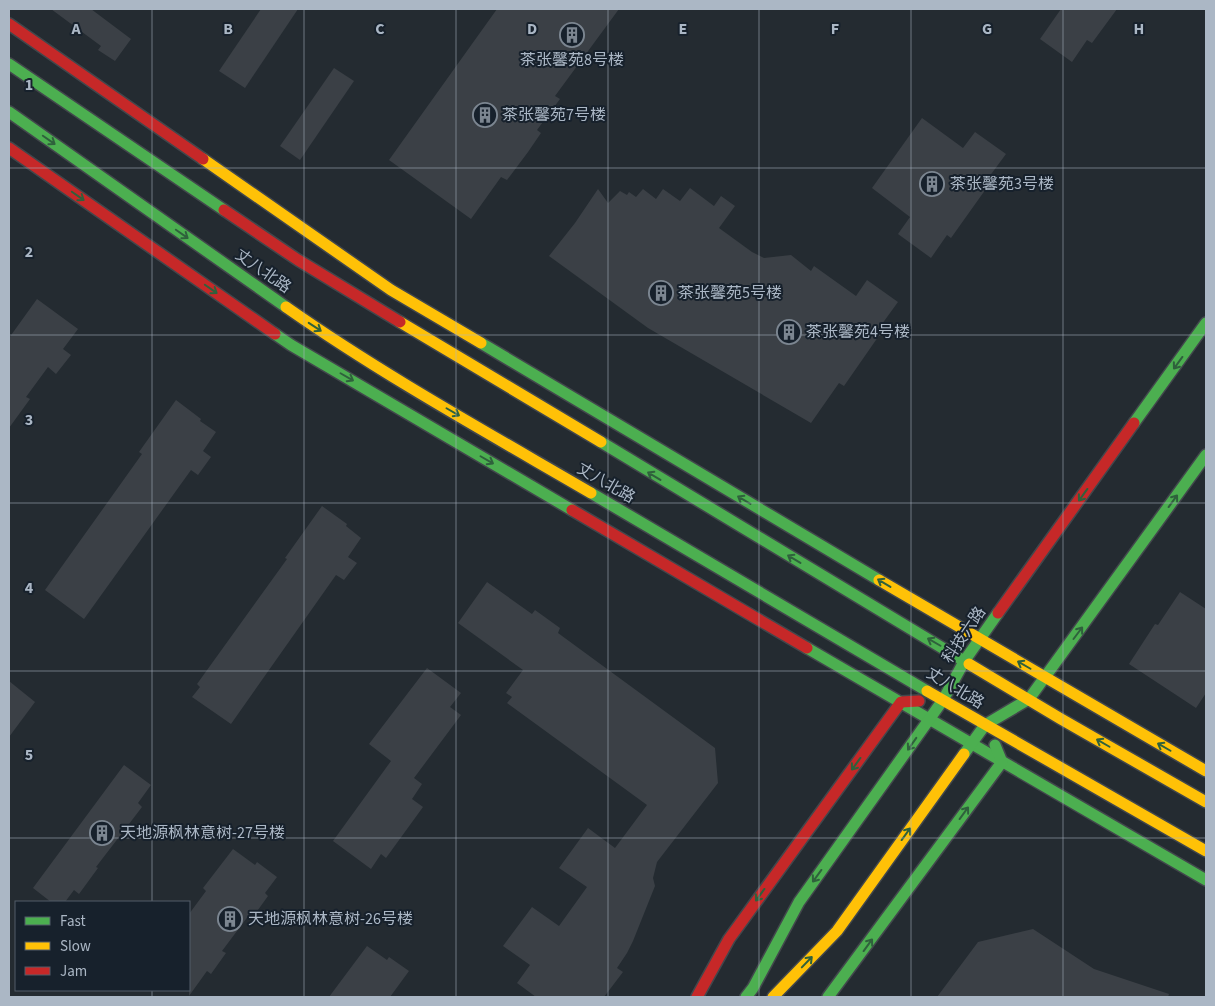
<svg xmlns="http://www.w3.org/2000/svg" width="1215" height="1006" font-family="'Source Sans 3','Noto Sans SC',sans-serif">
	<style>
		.building { fill: #3b4046 }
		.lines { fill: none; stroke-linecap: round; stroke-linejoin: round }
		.fast-casing { stroke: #42474c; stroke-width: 14 }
		.slow-casing { stroke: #42474c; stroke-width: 14 }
		.jam-casing { stroke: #42474c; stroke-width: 14 }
		.fast { stroke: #4caf50; stroke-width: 11 }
		.slow { stroke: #ffc107; stroke-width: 11 }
		.jam { stroke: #c62828; stroke-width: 11 }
		.oneway { stroke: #2f613c }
		.grid { fill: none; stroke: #abb7c5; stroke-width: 1; stroke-opacity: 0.55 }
		.labels { text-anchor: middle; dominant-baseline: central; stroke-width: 4; stroke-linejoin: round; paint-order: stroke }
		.poi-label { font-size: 16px; fill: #abb7c5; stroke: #17212c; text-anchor: start }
		.street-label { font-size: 16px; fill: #abb7c5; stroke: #17212c }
		.grid-label { font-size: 16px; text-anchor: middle; font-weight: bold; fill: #abb7c5; stroke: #17212c; stroke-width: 4; stroke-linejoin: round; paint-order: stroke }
	</style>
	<rect width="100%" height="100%" fill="#242b31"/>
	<g class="building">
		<polygon points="51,9 91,9 131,39 115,61 98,50 101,46"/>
		<polygon points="261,9 298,9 245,88 219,71"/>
		<polygon points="497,9 619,9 555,96 560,99 537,130 541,133 528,152 507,180 501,177 471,219 389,160"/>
		<polygon points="1061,9 1117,9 1092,43 1087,40 1072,62 1040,39"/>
		<polygon points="334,68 354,81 300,160 280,146"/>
		<polygon points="922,118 963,148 975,132 1006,154 989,177 993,179 951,238 947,235 931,258 898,234 910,217 872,188"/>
		<polygon points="690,188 714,206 721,196 735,206 719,228 752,252 764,258 791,255 811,271 814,266 856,296 867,280 898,302 882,324 885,327 844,386 839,383 811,423 648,328 549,256 575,223 598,189 608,203 620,191 627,195 629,192 636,197 643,189 656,199 663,189 680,201"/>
		<polygon points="37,299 78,329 63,349 71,355 56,374 48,367 26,397 30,399 9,428 9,338"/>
		<polygon points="176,400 201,419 200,421 216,432 203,451 211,457 198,475 191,470 84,619 45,590 142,454 139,452"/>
		<polygon points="322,506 347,524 346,526 361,538 348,557 357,563 344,580 336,575 231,724 192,697 200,687 197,684 287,559 285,558"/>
		<polygon points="487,582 532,614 535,610 560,628 558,633 715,748 718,783 657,862 653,878 655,886 633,941 627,953 617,968 623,972 604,997 536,997 517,983 530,965 503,946 532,907 559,926 587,887 559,868 588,828 615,848 647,805 507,703 512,697 506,693 523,670 458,623"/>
		<polygon points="1180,592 1206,609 1206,693 1196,708 1129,664 1155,624 1158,625"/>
		<polygon points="427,668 461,693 450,707 461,715 414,778 422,784 412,799 423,807 386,858 381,854 371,869 333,841 391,761 369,744"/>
		<polygon points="9,681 35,702 9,737"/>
		<polygon points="124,765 151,785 138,803 142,807 96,867 98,868 79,894 74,890 65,902 51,902 33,888"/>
		<polygon points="233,849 255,865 257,862 277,877 265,893 268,896 253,917 249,915 222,951 226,953 211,974 207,971 189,996 189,914 206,891 203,888"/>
		<polygon points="1033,929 1094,969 1169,994 1168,997 937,997 978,942"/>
		<polygon points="367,946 387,960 389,957 409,971 390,997 329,997"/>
	</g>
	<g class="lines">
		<defs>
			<g id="fast">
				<polyline points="9,64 224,210"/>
				<polyline points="9,112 286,307"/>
				<polyline points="275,334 291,345 572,510"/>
				<polyline points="481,343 879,580"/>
				<polyline points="1134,423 1206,323"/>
				<polyline points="601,442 969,664"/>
				<polyline points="591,493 927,691"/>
				<polyline points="807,648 1206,880"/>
				<polyline points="964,754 985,725 1029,699 1206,455"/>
				<polyline points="746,997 753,988 799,902 943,700 965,660 998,613"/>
				<polyline points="828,997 1002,762 995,745"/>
			</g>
			<g id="slow">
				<polyline points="203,159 391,290 481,343"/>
				<path d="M286 307C383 375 488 433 591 493"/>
				<polyline points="400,322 601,442"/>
				<polyline points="879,580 1206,771"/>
				<polyline points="969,664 1061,719 1206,802"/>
				<polyline points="927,691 1206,851"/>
				<polyline points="773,997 837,931 964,754"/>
			</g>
			<g id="jam">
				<polyline points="9,24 203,159"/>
				<polyline points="9,148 275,334"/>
				<polyline points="224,210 298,260 400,322"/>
				<polyline points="572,510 807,648"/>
				<polyline points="998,613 1134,423"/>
				<polyline points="697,997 729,939 901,702 919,701"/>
			</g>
		</defs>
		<use href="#fast" class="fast-casing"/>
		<use href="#slow" class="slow-casing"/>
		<use href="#jam" class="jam-casing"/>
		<use href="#fast" class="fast"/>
		<use href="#slow" class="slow"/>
		<use href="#jam" class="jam"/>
	</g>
	<defs><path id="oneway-shaft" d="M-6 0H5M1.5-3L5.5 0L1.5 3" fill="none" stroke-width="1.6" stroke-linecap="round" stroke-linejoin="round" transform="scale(1.25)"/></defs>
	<g class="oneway">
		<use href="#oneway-shaft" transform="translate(49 140) rotate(35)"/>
		<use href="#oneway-shaft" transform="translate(78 196) rotate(35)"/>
		<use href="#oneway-shaft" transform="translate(182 234) rotate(35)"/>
		<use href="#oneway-shaft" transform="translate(211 289) rotate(35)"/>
		<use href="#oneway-shaft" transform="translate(315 327) rotate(33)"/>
		<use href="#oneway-shaft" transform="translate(1178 363) rotate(126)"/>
		<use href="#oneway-shaft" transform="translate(347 377) rotate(30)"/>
		<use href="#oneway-shaft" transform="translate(453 412) rotate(30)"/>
		<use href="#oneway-shaft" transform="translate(487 460) rotate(30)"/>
		<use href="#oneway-shaft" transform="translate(654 476) rotate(-149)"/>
		<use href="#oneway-shaft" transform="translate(1083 495) rotate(126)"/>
		<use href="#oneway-shaft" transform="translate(744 500) rotate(-149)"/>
		<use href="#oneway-shaft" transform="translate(1173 501) rotate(-54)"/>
		<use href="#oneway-shaft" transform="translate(794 559) rotate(-149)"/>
		<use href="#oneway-shaft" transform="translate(884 583) rotate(-149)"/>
		<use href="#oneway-shaft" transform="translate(1078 633) rotate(-53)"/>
		<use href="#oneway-shaft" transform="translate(934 642) rotate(-150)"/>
		<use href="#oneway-shaft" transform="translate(1024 665) rotate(-150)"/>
		<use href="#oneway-shaft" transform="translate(1103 743) rotate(-150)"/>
		<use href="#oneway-shaft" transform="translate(912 744) rotate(125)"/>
		<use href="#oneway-shaft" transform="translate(1164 747) rotate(-150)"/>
		<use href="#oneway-shaft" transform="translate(856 764) rotate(126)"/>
		<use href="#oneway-shaft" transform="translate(964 813) rotate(-54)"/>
		<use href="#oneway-shaft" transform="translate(906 834) rotate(-54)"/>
		<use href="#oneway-shaft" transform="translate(817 876) rotate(126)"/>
		<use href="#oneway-shaft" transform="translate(760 895) rotate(126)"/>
		<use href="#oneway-shaft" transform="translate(868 945) rotate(-54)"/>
		<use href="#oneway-shaft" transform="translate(807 962) rotate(-46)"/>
	</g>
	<path class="grid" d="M152 9V902M304 9V997M456 9V997M608 9V997M759 9V997M911 9V997M1063 9V997M9 168H1206M9 335H1206M9 503H1206M9 671H1206M9 838H1206M152 990V997"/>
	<defs>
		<symbol id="building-ring" viewBox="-11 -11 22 22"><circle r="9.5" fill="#17212c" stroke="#7c8691" stroke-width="1.5"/><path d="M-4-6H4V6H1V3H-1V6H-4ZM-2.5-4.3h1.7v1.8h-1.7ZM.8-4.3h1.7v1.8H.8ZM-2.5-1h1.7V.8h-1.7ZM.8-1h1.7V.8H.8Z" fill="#7c8691"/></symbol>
	</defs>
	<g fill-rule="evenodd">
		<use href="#building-ring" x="558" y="21" width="28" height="28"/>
		<use href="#building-ring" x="471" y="101" width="28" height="28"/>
		<use href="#building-ring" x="918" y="170" width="28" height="28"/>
		<use href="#building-ring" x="647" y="279" width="28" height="28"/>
		<use href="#building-ring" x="775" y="318" width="28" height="28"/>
		<use href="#building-ring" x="88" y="819" width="28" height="28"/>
		<use href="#building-ring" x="216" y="905" width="28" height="28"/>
	</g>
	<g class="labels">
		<g class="poi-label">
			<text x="572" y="60" text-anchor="middle">茶张馨苑8号楼</text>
			<text x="502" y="115">茶张馨苑7号楼</text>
			<text x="950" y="184">茶张馨苑3号楼</text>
			<text x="678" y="293">茶张馨苑5号楼</text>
			<text x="806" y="332">茶张馨苑4号楼</text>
			<text x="120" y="833">天地源枫林意树-27号楼</text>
			<text x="248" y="919">天地源枫林意树-26号楼</text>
		</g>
		<g class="street-label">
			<text transform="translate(263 271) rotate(35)">丈八北路</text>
			<text transform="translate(606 483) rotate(30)">丈八北路</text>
			<text transform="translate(964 635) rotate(-56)">科技六路</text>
			<text transform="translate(955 688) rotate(31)">丈八北路</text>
		</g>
	</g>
	<g class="grid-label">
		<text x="76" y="34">A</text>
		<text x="228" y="34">B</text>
		<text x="380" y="34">C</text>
		<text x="532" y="34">D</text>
		<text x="683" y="34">E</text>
		<text x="835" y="34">F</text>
		<text x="987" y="34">G</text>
		<text x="1139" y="34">H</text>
		<text x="29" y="90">1</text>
		<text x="29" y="257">2</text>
		<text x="29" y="425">3</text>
		<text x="29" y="593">4</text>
		<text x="29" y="760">5</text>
	</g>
	<rect width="1215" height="1006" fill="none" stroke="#abb7c5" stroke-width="20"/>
	<rect x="15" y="901" width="175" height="90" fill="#17212c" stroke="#525d69"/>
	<rect x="25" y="917" width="25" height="8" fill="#4caf50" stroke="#525d69"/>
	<text x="60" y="926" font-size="15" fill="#abb7c5">Fast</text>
	<rect x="25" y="942" width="25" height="8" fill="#ffc107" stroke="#525d69"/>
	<text x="60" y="951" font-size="15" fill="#abb7c5">Slow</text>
	<rect x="25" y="967" width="25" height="8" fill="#c62828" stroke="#525d69"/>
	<text x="60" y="976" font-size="15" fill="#abb7c5">Jam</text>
</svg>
